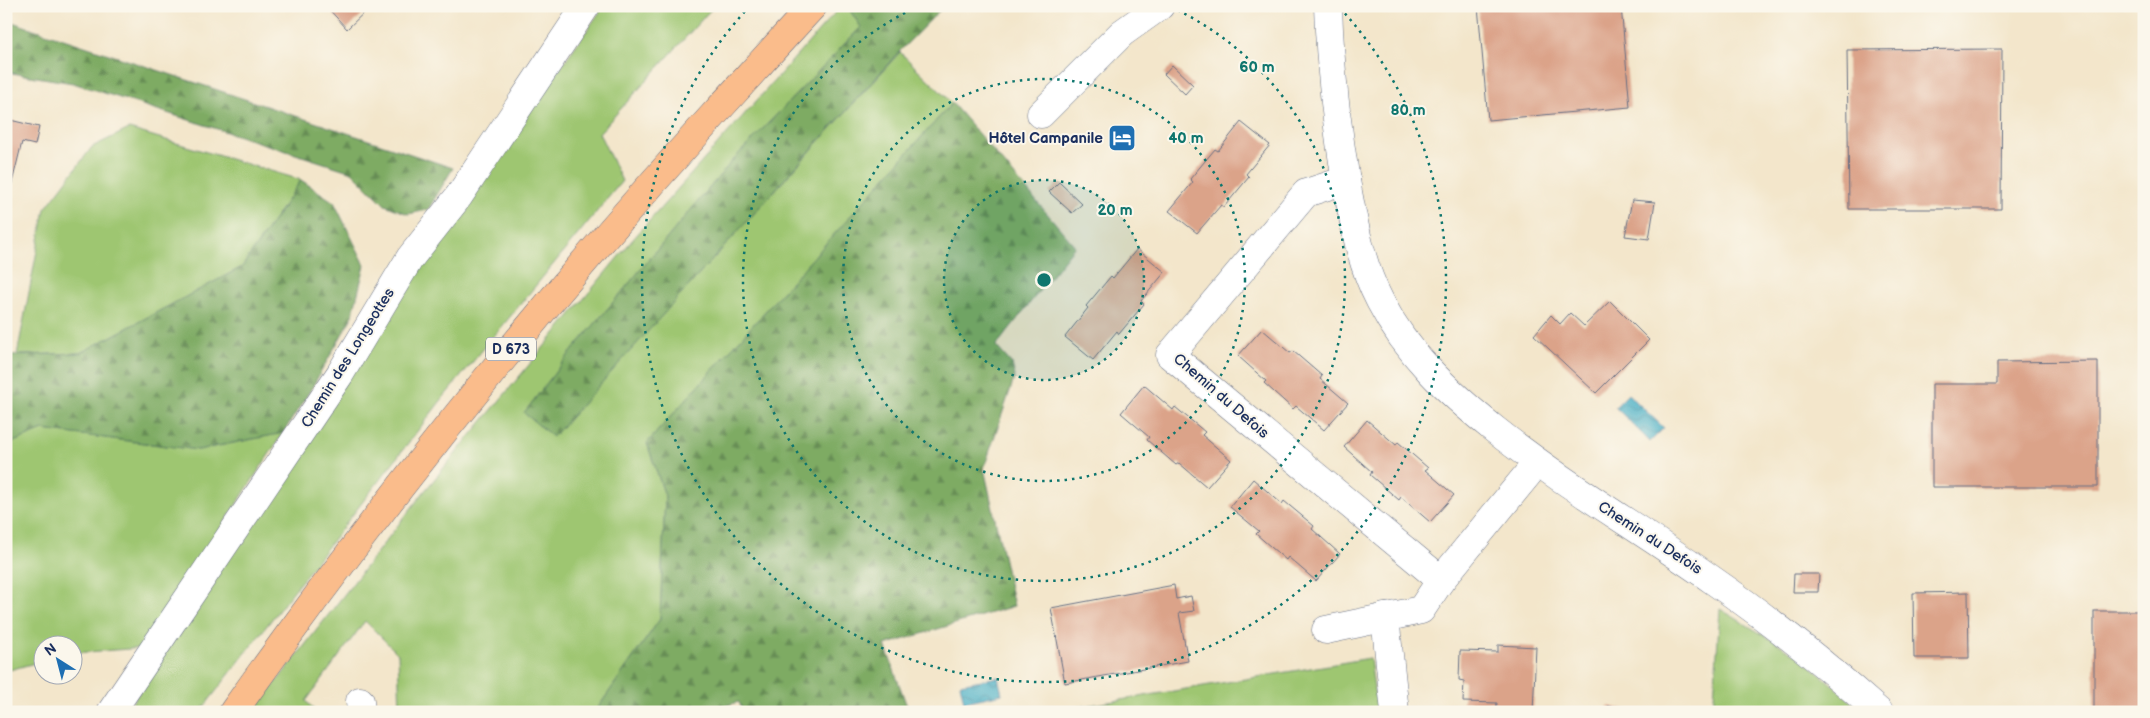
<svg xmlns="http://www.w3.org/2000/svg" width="2150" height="718" font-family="'Balsamiq Sans',sans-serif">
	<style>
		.green { fill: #9ec671; stroke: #5c7a68 }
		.forest { fill: url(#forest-firs); stroke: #4c6d60 }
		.water { fill: url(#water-waves); stroke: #306e91 }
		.building { fill: #dba389 }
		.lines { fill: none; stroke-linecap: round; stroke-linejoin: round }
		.minor-casing { stroke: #676f84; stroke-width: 29 }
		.major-casing { stroke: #676f84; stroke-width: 29 }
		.minor { stroke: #fff; stroke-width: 28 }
		.major { stroke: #fabc8b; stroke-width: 28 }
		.ring { fill: none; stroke: #0f766e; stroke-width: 2.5; stroke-dasharray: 2.5 5 }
		.labels { text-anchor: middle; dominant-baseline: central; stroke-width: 4; stroke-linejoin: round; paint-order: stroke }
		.shield { fill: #fbf7ec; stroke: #5e6b89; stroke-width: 1 }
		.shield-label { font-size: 14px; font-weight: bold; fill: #1b2f5e }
		.poi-label { font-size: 15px; font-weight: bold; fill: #1b2f5e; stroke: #fbf7ec; text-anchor: end }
		.street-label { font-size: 15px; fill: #1b2f5e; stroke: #fbf7ec }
		.centre { fill: #0f766e; stroke: #fbf7ec; stroke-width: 2.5 }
		.ring-label { font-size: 15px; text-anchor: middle; font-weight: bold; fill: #0f766e; stroke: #fbf7ec; stroke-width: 4; stroke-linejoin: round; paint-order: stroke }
	</style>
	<defs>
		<pattern id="forest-firs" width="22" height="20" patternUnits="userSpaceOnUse" patternTransform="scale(1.25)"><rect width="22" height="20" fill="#7eab63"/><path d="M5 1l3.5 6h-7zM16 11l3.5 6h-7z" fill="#668c55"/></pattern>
		<pattern id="water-waves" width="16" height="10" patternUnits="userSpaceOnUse" patternTransform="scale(1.25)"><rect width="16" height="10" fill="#45adc4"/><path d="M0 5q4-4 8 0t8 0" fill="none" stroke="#398da2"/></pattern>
	</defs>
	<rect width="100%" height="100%" fill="#fbf7ec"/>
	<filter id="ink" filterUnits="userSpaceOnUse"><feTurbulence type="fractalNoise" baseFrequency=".02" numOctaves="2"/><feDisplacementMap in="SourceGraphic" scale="10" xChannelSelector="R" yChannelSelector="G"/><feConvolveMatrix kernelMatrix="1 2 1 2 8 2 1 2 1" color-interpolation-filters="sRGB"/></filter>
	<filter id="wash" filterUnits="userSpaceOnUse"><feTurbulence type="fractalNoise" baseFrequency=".0096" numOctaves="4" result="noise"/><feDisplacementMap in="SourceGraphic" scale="20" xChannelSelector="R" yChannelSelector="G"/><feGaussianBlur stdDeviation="1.12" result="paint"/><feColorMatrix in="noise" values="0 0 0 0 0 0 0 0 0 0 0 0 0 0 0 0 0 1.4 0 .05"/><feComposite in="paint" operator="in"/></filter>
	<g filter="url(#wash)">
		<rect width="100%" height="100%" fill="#f3e6cb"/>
		<g class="green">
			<polygon points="604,6 714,6 599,133 622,181 443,398 200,712 126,712 415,272"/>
			<polygon points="841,6 847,6 861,27 733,160 567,357 524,413 553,436 900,52 952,103 647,443 665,496 660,619 595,712 400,712 398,654 365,621 306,701 316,712 253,712 423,493 634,238"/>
			<polygon points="129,129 301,180 242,267 80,353 17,355 45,209 92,147"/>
			<polygon points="43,430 199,450 283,433 143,648 73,653 72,646 42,646 42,661 6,671 6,445"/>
			<polygon points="1720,609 1802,658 1863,712 1713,712"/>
			<polygon points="1370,658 1377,712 1062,712 1061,710"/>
		</g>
		<g class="forest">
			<polygon points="847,6 944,6 899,52 553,437 524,413 567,357 733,160 861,27"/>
			<polygon points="6,20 453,168 428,210 408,214 385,205 352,172 73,83 6,72"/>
			<polygon points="952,103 1075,246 996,346 1012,364 1015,376 984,468 1014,606 885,645 909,712 743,712 739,702 701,712 595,712 660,619 665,496 647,443"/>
			<polygon points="301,180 334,202 365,265 352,317 310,391 283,433 198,450 43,430 6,445 6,356 80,353 242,267"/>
		</g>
		<g class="water">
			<polygon points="1628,394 1664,428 1650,442 1615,407"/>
			<polygon points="998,677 1002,694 964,702 960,684"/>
		</g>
		<g id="blocks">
			<g class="building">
				<polygon points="326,6 371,6 347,29"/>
				<polygon points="1478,6 1621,6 1630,107 1488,120"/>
				<polygon points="2002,49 2001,209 1849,209 1847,50"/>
				<polygon points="1172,65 1193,85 1185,94 1164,74"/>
				<polygon points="6,119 39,127 35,145 22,142 7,203"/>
				<polygon points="1241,122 1270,145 1246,174 1249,177 1224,207 1221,205 1197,233 1169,211 1193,182 1190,179 1215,149 1218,151"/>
				<polygon points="1059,182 1082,204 1072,213 1049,192"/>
				<polygon points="1632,200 1655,202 1649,239 1625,236"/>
				<polygon points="1137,249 1165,272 1141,301 1144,304 1119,334 1117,331 1093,360 1065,337 1088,308 1086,306 1111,276 1113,278"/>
				<polygon points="1610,301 1649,340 1596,393 1534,335 1551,315 1560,324 1570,313 1584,326"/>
				<polygon points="1262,329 1290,353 1293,351 1322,376 1320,379 1348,403 1324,430 1296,406 1293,409 1264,383 1266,381 1238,356"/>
				<polygon points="2098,361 2098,487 1932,487 1932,384 1997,384 1997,362"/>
				<polygon points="1144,385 1173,410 1175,407 1205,432 1202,435 1231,460 1207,487 1179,463 1176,465 1147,440 1149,437 1121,413"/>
				<polygon points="1367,420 1396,445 1398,442 1428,468 1425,470 1454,495 1430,522 1401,497 1399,500 1370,475 1372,472 1344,447"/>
				<polygon points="1253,479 1282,504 1284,501 1314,526 1312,529 1340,554 1316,581 1288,557 1286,560 1256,534 1259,531 1230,507"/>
				<polygon points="1794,574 1819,574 1818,592 1793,592"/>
				<polygon points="1174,585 1176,599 1191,596 1194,611 1179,613 1188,661 1065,683 1051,608"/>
				<polygon points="1968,592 1969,658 1914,658 1913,593"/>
				<rect x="2094" y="611" width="50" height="101"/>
				<polygon points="1498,645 1536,647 1533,712 1496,712 1497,703 1463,702 1464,681 1459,680 1460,651 1498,652"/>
				<polygon points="1608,706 1634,711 1634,712 1607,712"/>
			</g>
		</g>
	</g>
	<g filter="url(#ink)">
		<use href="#blocks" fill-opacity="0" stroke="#676f84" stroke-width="1"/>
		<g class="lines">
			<defs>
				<g id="minor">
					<path d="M1328 6C1330 69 1337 130 1348 192 1355 229 1362 267 1380 301 1407 354 1448 392 1494 429 1564 485 1641 529 1714 581 1772 621 1826 665 1879 712"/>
					<polyline points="1041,114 1122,33 1160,6"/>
					<polyline points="1346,180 1306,193 1170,355 1441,580"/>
					<polyline points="1385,617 1395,712"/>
					<polyline points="1326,630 1421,610 1441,580 1537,463"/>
					<polyline points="360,701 361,712"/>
					<polyline points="111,712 340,374 410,258 459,196 586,6"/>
				</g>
				<path id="major" d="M233 712C382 502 544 301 717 111 749 76 781 40 813 6"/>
			</defs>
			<use href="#minor" class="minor-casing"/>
			<use href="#major" class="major-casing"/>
			<use href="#minor" class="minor"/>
			<use href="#major" class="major"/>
		</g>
	</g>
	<circle cx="1044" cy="280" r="100" fill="#0f766e" fill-opacity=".12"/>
	<g class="ring">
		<circle cx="1044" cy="280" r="100"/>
		<circle cx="1044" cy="280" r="201"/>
		<path d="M1171 7A301 301 0 1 1 917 7"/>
		<path d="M1340 8A402 402 0 1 1 748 8"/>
	</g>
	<defs>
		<symbol id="hotel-square" viewBox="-11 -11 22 22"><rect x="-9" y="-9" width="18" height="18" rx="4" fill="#1f6fb2" stroke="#fbf7ec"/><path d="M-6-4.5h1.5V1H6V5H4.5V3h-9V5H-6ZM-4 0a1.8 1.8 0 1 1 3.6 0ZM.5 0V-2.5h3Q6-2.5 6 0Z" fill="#fff"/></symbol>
	</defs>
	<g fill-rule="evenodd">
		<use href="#hotel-square" x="1106" y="122" width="32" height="32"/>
	</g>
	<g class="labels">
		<rect class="shield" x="486" y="337.5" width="50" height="23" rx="4"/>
		<g class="shield-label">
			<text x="511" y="349">D 673</text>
		</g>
		<g class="poi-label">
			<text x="1103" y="138">Hôtel Campanile</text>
		</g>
		<g class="street-label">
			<text transform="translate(348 358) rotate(-58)">Chemin des Longeottes</text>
			<text transform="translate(1221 396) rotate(41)">Chemin du Defois</text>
			<text transform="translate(1650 538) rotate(33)">Chemin du Defois</text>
		</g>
	</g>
	<circle cx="1044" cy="280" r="8" class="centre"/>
	<g class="ring-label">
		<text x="1257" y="72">60 m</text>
		<text x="1408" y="115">80 m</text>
		<text x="1186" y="143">40 m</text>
		<text x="1115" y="215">20 m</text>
	</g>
	<rect width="2150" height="718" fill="none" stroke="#fbf7ec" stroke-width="25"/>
	<g transform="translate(58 660) rotate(324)"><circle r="24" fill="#fbf7ec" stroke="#a1a7b3"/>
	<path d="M0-4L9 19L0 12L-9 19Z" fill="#1f6fb2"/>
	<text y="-8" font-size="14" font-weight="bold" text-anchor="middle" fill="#1b2f5e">N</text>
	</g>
</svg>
